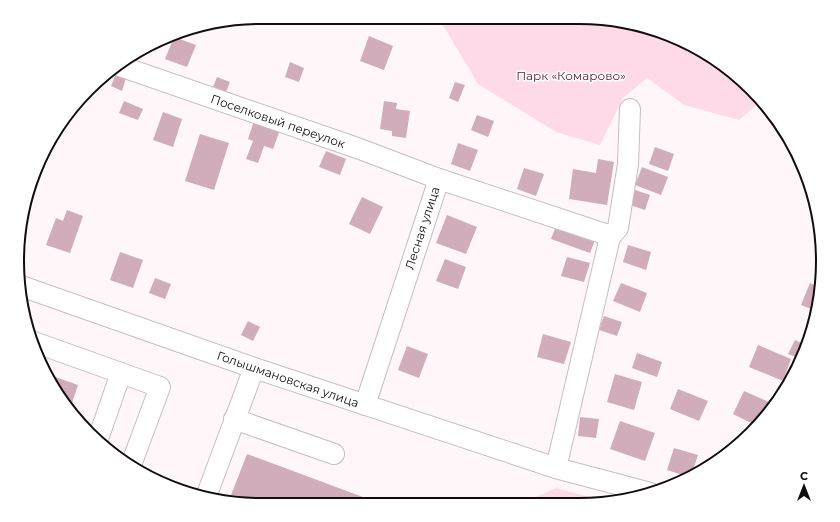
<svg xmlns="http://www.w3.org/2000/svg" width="840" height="522" font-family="Montserrat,sans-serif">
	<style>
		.green { fill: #fed9e8 }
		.building { fill: #d1acba }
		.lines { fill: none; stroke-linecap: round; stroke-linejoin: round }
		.minor-casing { stroke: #c9bdc2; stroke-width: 22 }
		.minor { stroke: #fff; stroke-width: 20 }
		.labels { text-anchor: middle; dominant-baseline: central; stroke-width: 3; stroke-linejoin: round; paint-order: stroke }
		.park-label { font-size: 12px; fill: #491a31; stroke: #fff }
		.street-label { font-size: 12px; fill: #110d0e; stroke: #fff }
		.rim { fill: none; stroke: #110d0e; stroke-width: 2 }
	</style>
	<rect width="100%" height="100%" fill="#fef6f9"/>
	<g class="green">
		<polygon points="437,18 611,19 672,35 727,67 759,103 739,120 684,105 647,78 623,98 600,145 556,132 478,84 440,20"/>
		<polygon points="556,488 608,502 595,504 520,504"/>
	</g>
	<g class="building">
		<polygon points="369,36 393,46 384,70 360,61"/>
		<polygon points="174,37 196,45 187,67 165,59"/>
		<polygon points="290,62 304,68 299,82 285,77"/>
		<polygon points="116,74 126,78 122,91 111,86"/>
		<polygon points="217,77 230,82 226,92 213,87"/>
		<polygon points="455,82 465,85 458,102 449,98"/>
		<polygon points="124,101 143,109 138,120 119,113"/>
		<polygon points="384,101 397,103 396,109 410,111 406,138 392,136 392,131 380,129"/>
		<polygon points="163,112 182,119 173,147 153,140"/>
		<polygon points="477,115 494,121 488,137 471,130"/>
		<polygon points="254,121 280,130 273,149 264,146 258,163 246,159 253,141 248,139"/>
		<polygon points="200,134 229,143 214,190 185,181"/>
		<polygon points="458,143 478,150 470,171 451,164"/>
		<polygon points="655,147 674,154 668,171 649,164"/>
		<polygon points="326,151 346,159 340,175 319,167"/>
		<polygon points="598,159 614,162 607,205 569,199 573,169 596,173"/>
		<polygon points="642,167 668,177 661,195 635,185"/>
		<polygon points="524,168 544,174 536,196 517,189"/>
		<polygon points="635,190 650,195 645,210 630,205"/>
		<polygon points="362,197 383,207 370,234 349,224"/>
		<polygon points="67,210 83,216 70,253 46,245 56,218 63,221"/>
		<polygon points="447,215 477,227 466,254 436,243"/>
		<polygon points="556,226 595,240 590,253 551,239"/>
		<polygon points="22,231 27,232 20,255 18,254"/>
		<polygon points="628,245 651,252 646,270 623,262"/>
		<polygon points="120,252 143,260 133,288 110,280"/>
		<polygon points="567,257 590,263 584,282 561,276"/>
		<polygon points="445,259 466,267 458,289 436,281"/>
		<polygon points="155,278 171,284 165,299 149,293"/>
		<polygon points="621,283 647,293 640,312 613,301"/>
		<polygon points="810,283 817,286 816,311 801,305"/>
		<polygon points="604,316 622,322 617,336 599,330"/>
		<polygon points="248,321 260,327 253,341 241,335"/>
		<polygon points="543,334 571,342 564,364 537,357"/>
		<polygon points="795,340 805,345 798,358 788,354"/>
		<polygon points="758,345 791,359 783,381 749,367"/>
		<polygon points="407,346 428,354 419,378 398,370"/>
		<polygon points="637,353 662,362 657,377 632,368"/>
		<polygon points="47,374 78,385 70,409 58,397"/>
		<polygon points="615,374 642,382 634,410 607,402"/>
		<polygon points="678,389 708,401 699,421 670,409"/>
		<polygon points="744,391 769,402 760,420 755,425 733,414"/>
		<polygon points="580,417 599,419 596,438 578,436"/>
		<polygon points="620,421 655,433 645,461 610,449"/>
		<polygon points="674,448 698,455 691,476 689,477 667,470"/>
		<polygon points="247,454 379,503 379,504 228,503"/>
	</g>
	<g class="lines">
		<defs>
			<g id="minor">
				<polyline points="117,65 360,149 439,179"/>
				<polyline points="21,286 254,368 556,468 650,493"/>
				<polyline points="31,341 160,387 131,465"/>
				<polyline points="365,405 439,179 611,236"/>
				<polyline points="234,419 334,454"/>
				<polyline points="98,439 121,373"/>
				<polyline points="556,468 610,237 618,228 628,164 630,109"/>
				<polyline points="206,497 254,368"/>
			</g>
		</defs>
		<use href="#minor" class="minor-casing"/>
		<use href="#minor" class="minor"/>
	</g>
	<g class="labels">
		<g class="park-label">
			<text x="571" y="75">Парк «Комарово»</text>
		</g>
		<g class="street-label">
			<text transform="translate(278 121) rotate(19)">Поселковый переулок</text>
			<text transform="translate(422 228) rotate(-72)">Лесная улица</text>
			<text transform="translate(288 379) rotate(19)">Голышмановская улица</text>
		</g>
	</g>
	<path d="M0 0H840V522H0ZM261 24H579A237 237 0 0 1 816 261V261A237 237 0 0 1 579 498H261A237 237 0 0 1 24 261V261A237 237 0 0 1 261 24Z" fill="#fff" fill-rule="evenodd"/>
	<path class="rim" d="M261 24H579A237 237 0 0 1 816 261V261A237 237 0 0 1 579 498H261A237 237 0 0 1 24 261V261A237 237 0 0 1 261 24Z"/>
	<g transform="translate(804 486)" stroke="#ffffff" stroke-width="3" paint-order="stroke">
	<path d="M0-3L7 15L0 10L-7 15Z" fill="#110d0e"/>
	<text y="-6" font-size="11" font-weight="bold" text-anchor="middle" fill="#110d0e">С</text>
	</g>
</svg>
